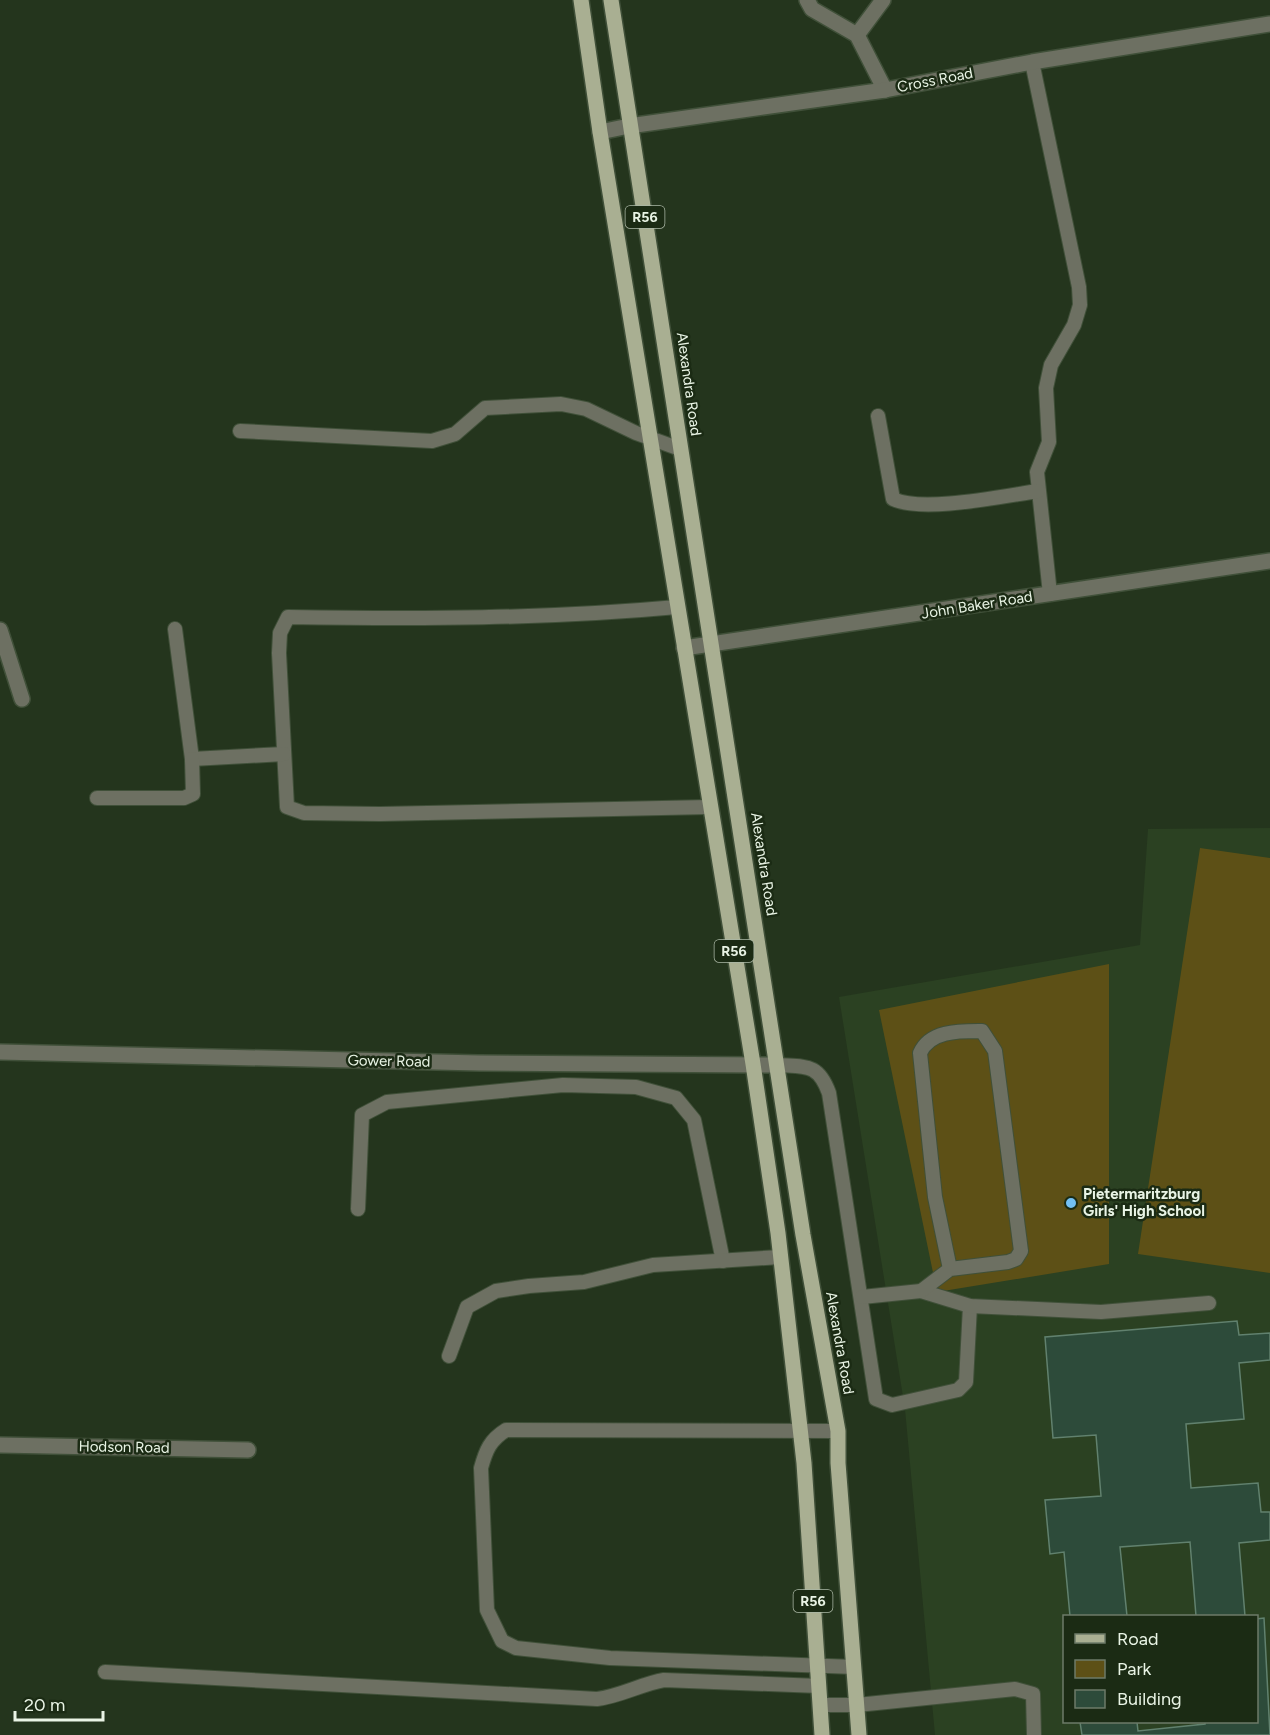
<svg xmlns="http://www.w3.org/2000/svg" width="1270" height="1735" viewBox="0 0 1270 1735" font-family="Figtree,sans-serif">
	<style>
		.built { fill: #2b4122; fill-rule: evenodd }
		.green { fill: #5d5016 }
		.building { fill: #2d4b3a; stroke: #61816e; stroke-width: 1.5 }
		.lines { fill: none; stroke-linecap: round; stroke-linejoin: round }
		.service-casing { stroke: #405039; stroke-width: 16 }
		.minor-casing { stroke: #405039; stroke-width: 18 }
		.primary-casing { stroke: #405039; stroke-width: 18 }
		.service { stroke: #6d7062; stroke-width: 14 }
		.minor { stroke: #6d7062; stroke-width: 15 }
		.primary { stroke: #a9af92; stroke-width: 15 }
		.poi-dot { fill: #73c1f5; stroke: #1b2b14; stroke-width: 2 }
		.labels { text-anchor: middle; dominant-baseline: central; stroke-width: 5; stroke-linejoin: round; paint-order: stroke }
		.shield { fill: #1b2b14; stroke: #abb8a6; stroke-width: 1.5 }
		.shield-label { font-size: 14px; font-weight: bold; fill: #e9f4e5 }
		.street-label { font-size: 15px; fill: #e9f4e5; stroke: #1b2b14 }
		.poi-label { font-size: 15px; font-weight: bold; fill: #e9f4e5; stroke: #1b2b14; text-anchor: start }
	</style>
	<rect width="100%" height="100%" fill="#24351d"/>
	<path class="built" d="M 1270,828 L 1270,1735 L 935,1735 L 905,1409 L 839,997 L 1140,945 L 1148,829 ZM 1064,1616 L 1256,1616 L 1256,1722 L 1064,1722 Z"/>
	<g class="green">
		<path d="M 1200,848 L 1270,858 L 1270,1273 L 1138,1254 Z"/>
		<path d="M 1109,964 L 1109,1264 L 937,1292 L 879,1010 Z"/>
	</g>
	<g class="building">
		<path d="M 1237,1321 L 1239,1335 L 1270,1333 L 1270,1360 L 1239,1363 L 1244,1419 L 1186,1424 L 1191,1488 L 1258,1483 L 1261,1512 L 1270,1512 L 1270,1540 L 1239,1543 L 1245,1616 L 1196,1616 L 1190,1542 L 1120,1547 L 1127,1616 L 1070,1616 L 1064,1552 L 1050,1554 L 1045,1500 L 1101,1496 L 1096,1435 L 1053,1438 L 1045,1337 Z"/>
		<path d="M 1264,1618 L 1270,1735 L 1082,1735 L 1080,1722 L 1137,1722 L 1138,1731 L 1205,1724 L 1205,1722 L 1256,1722 L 1256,1619 Z"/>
	</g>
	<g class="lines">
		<g class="service-casing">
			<g id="service">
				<path d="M 1032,62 L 1079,287 L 1080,305 L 1074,325 L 1051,365 L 1046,388 L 1049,442 L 1037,472 L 1050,594"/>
				<path d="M 878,416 L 893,499 C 923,513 1003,496 1038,491"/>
				<path d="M 240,431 L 432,441 L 455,434 L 485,408 L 561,404 L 586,409 L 636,433 L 680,449"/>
				<path d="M 677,607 C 547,619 418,619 288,617 L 280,633 L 279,653 L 287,807 L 304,813 L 380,814 L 709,807"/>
				<path d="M 175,629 L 192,759 L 284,754"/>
				<path d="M 97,798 L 184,798 L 193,794 L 192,759"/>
				<path d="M 777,1065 C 806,1067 818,1063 829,1093 L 876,1399 L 892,1405 L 958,1390 L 966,1382 L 970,1306"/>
				<path d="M 358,1209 L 362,1115 L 387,1102 L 563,1085 L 636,1087 L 676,1098 L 694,1120 L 723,1261"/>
				<path d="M 921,1291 L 970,1306 L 1101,1312 L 1209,1303"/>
				<path d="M 862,1297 L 921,1291 L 950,1269 L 1008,1262 L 1016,1259 L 1021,1251 L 995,1051 L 982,1031 C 960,1031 930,1030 920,1053 L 935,1197 L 950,1269"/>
				<path d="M 449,1356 L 467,1307 L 496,1291 L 529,1286 L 584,1282 L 653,1265 L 780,1257"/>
				<path d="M 838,1431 L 506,1430 C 490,1440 486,1450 481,1468 L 487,1610 L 502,1641 L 516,1648 L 610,1658 L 854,1667"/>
				<path d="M 105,1672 L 597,1699 C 621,1696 641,1684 664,1680 L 819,1686"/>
				<path d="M 820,1705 L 857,1705 L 1015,1689 L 1033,1694 L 1034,1735"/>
			</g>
		</g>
		<g class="minor-casing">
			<g id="minor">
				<path d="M 807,0 L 812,9 L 857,35 L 885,90"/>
				<path d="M 857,35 L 883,0"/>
				<path d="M 600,132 L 629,126 L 885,90 L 1032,62 L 1270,24"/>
				<path d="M 0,630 L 22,699"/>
				<path d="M 684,648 L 1270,561"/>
				<path d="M 0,1052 L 479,1063 L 777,1065"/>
				<path d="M 0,1445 L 248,1450"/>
			</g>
		</g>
		<g class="primary-casing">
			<g id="primary">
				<path d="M 581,0 L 600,132 L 753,1064 L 778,1233 L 804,1463 L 822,1735"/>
				<path d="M 611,0 L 803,1235 L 838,1431 L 838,1463 L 859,1735"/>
			</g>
		</g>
		<use href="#service" class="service"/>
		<use href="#minor" class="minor"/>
		<use href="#primary" class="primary"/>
	</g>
	<circle class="poi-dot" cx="1071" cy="1203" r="6"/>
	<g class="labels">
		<g class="shield">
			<rect x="625.5" y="206" width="39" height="22" rx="4.5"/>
			<rect x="714.5" y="940" width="39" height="22" rx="4.5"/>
			<rect x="793.5" y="1590" width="39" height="22" rx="4.5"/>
		</g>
		<g class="shield-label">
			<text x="645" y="217">R56</text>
			<text x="734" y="951">R56</text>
			<text x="813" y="1601">R56</text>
		</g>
		<g class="street-label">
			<text transform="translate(935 80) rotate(-11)">Cross Road</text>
			<text transform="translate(689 384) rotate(82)">Alexandra Road</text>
			<text transform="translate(977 605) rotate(-9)">John Baker Road</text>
			<text transform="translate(764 864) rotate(81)">Alexandra Road</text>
			<text transform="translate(389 1061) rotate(1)">Gower Road</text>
			<text transform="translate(840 1343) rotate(80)">Alexandra Road</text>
			<text transform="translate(124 1447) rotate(1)">Hodson Road</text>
		</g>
		<g class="poi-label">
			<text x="1083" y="1194">Pietermaritzburg<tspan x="1083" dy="17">Girls' High School</tspan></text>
		</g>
	</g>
	<rect x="1063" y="1615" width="195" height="108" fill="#1b2b14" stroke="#6d7b68" stroke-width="1.5"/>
	<rect x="1075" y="1634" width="30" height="9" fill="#a9af92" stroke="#6d7b68" stroke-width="1.5"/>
	<text x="1117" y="1645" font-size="18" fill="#e9f4e5">Road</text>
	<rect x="1075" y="1660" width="30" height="18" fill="#5d5016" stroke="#6d7b68" stroke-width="1.5"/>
	<text x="1117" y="1675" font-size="18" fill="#e9f4e5">Park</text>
	<rect x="1075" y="1690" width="30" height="18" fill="#2d4b3a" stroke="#6d7b68" stroke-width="1.5"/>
	<text x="1117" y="1705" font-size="18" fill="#e9f4e5">Building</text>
	<path d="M15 1711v9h88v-9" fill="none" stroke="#e9f4e5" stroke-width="3"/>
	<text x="24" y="1711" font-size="18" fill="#e9f4e5" stroke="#1b2b14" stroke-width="4.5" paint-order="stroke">20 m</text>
</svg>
